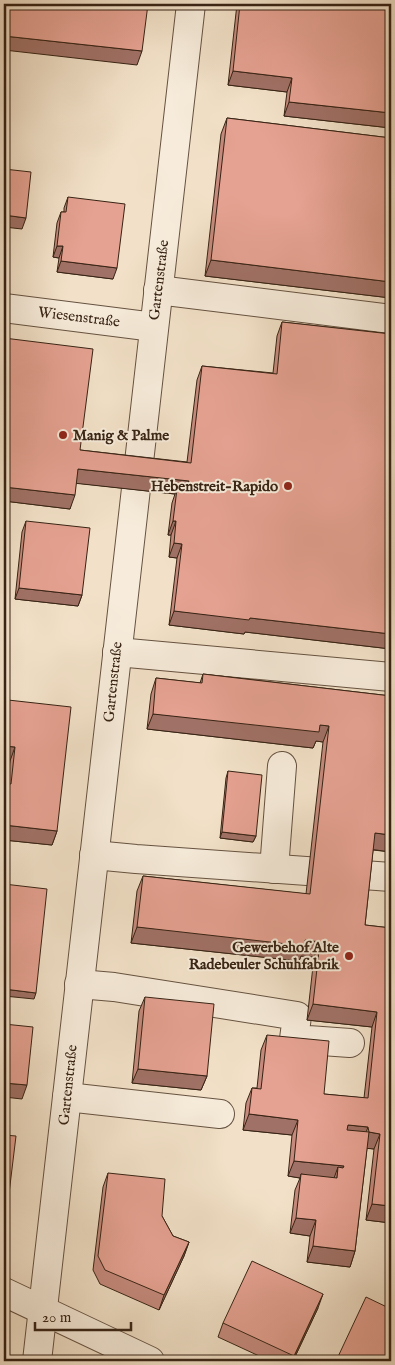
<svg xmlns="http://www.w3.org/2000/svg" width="395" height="1365" viewBox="0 0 395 1365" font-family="'IM FELL English',serif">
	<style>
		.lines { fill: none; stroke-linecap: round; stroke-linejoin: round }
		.minor-casing { stroke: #665241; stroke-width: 30 }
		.minor { stroke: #f7ecdb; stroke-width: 28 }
		.wall { fill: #c58a7d; stroke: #372314 }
		.shaded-wall { fill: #a07166; stroke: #372314 }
		.building { fill: #e5a191; stroke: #372314; fill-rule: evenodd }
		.poi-dot { fill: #8f2418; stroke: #f7ecdb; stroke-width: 2 }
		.labels { text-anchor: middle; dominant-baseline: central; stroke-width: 4; stroke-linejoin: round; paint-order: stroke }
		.street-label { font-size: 15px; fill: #372314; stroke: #f7ecdb }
		.poi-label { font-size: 15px; font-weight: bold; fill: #372314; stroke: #f7ecdb; text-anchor: end }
	</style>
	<rect width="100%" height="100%" fill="#f2e1c8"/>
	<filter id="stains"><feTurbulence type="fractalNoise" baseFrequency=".004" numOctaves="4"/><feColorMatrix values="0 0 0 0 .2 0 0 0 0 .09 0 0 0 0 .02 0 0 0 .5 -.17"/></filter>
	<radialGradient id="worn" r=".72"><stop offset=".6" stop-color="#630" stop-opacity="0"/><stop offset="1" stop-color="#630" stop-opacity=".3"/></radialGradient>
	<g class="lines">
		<g class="minor-casing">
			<g id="minor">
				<path d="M 158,290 L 391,319"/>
				<path d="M 4,308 L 154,327"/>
				<path d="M 117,652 L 391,677"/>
				<path d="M 94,855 L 136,859 L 391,877"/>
				<path d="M 274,869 L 282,766"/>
				<path d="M 79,984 L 114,987 L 297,1016 L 294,1039 L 350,1043"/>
				<path d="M 67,1097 L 220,1114"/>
				<path d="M 4,1292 L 150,1361"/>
				<path d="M 37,1361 L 191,4"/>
			</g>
		</g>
		<use href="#minor" class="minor"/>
	</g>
	<g class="wall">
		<path d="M 237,4 L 391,4 L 391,128 L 284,116 L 287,92 L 228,85 Z"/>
		<path d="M 227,118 L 391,138 L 391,298 L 205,276 L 221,134 Z"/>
		<path d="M 68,197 L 113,279 L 57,272 L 59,258 L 53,257 L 57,223 L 61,212 L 64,212 L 64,208 Z"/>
		<path d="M 282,322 L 391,334 L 391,649 L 245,632 L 244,634 L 169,625 L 177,558 L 169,557 L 171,535 L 168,535 L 172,503 L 175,494 L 76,483 L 70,509 L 4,501 L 4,338 L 80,450 L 187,462 L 197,380 L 202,366 L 273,373 L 277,336 Z"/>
		<path d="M 26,521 L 82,595 L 78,606 L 15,599 L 22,532 Z"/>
		<path d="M 203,674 L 391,696 L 391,852 L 373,850 L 365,925 L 391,928 L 391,1223 L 366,1220 L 374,1149 L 367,1148 L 355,1251 L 350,1267 L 307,1262 L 310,1236 L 290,1233 L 295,1190 L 300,1178 L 288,1176 L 292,1135 L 243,1130 L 246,1103 L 252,1088 L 257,1088 L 261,1050 L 267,1035 L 324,1094 L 364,1098 L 372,1027 L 307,1020 L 314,957 L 301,956 L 299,961 L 131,943 L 137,891 L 143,876 L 306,894 L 323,742 L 316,741 L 313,748 L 147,729 L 151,694 L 156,678 L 200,683 Z"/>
		<path d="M 8,700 L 57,831 L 52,845 L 4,840 L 4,783 L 7,784 L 10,761 L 4,761 L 4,712 Z"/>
		<path d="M 228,771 L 256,836 L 253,842 L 220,838 L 226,778 Z"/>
		<path d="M 145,997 L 207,1076 L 201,1090 L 132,1083 L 139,1011 Z"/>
		<path d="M 108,1173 L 162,1216 L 173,1236 L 189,1242 L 184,1256 L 159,1310 L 100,1284 L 93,1270 L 103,1187 Z"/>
		<path d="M 318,1308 L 293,1361 L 270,1361 L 218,1337 L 223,1323 Z"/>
	</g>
	<g class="shaded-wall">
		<path d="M 4,36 L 142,51 L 137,65 L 4,50 Z"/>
		<path d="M 233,71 L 292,78 L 287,92 L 228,85 Z"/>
		<path d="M 289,102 L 391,113 L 391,128 L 284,116 Z"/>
		<path d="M 4,215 L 26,218 L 22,229 L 4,227 Z"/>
		<path d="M 57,246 L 63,246 L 59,258 L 53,257 Z"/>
		<path d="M 211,260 L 391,282 L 391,298 L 205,276 Z"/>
		<path d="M 61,261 L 117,268 L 113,279 L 57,272 Z"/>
		<path d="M 78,469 L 189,481 L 184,495 L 177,489 L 175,494 L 73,483 Z"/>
		<path d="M 4,487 L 75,495 L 70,509 L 4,501 Z"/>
		<path d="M 173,521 L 176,521 L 171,535 L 168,535 Z"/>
		<path d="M 174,543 L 182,544 L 177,558 L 169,557 Z"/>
		<path d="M 19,588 L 82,595 L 78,606 L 15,599 Z"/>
		<path d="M 174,611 L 250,618 L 391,634 L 391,649 L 245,632 L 244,634 L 169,625 Z"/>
		<path d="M 153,714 L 320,725 L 329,726 L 323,742 L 316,741 L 313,748 L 147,729 Z"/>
		<path d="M 4,746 L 15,747 L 10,761 L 4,761 Z"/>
		<path d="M 4,825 L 57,831 L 52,845 L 4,840 Z"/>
		<path d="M 222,832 L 256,836 L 253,842 L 220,838 Z"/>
		<path d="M 375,833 L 391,835 L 391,852 L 369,849 Z"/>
		<path d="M 137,927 L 305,940 L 320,942 L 314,957 L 301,956 L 299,961 L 131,943 Z"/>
		<path d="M 4,989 L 36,993 L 34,999 L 4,996 Z"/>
		<path d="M 313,1004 L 377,1012 L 372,1027 L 307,1020 Z"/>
		<path d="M 138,1069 L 207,1076 L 201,1090 L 132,1083 Z"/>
		<path d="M 4,1083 L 27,1085 L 22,1099 L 4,1097 Z"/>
		<path d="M 249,1114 L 298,1120 L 292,1135 L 243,1130 Z"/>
		<path d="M 348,1125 L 368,1127 L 362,1143 L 342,1140 Z"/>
		<path d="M 369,1132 L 380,1134 L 374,1149 L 363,1148 Z"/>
		<path d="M 294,1161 L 344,1166 L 338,1182 L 337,1178 L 338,1167 L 333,1181 L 301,1174 L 300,1178 L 288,1176 Z"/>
		<path d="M 372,1204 L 391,1206 L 391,1223 L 366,1220 Z"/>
		<path d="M 7,1210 L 4,1219 L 4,1211 Z"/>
		<path d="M 296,1218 L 316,1220 L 310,1236 L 290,1233 Z"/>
		<path d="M 189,1242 L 184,1256 L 159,1310 L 164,1295 Z"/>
		<path d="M 313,1246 L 355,1251 L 350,1267 L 307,1262 Z"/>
		<path d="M 323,1294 L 318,1308 L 293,1361 L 292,1361 Z"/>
	</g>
	<g class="building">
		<path d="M 4,4 L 148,4 L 142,51 L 4,36 Z"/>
		<path d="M 240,4 L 391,4 L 391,113 L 289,102 L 292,78 L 233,71 Z"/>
		<path d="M 227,118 L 391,138 L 391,282 L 211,260 Z"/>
		<path d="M 4,169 L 31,172 L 26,218 L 4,215 Z"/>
		<path d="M 68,197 L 125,204 L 117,268 L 61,261 L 63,246 L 57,246 L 61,212 L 66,212 Z"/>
		<path d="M 282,322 L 391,334 L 391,634 L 250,618 L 249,620 L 174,611 L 182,544 L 174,543 L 176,521 L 173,521 L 177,489 L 188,491 L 189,481 L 78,469 L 75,495 L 4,487 L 4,338 L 93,349 L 80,450 L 191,463 L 202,366 L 277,374 Z"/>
		<path d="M 26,521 L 90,528 L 82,595 L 19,588 Z"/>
		<path d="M 203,674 L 391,696 L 391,835 L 375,833 L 365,925 L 391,928 L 391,1206 L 372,1204 L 380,1134 L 369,1132 L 355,1251 L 313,1246 L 316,1220 L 296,1218 L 301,1174 L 337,1178 L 338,1167 L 343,1168 L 344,1166 L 294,1161 L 298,1120 L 249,1114 L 252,1088 L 261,1089 L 267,1035 L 329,1041 L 324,1094 L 368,1098 L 377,1012 L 313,1004 L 320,942 L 305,940 L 305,946 L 137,927 L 143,876 L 310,894 L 329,726 L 320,725 L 319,732 L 153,714 L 156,678 L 202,683 ZM 348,1125 L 368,1127 L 369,1132 L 347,1130 Z"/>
		<path d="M 8,700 L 71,707 L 57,831 L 4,825 L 4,783 L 11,784 L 15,747 L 4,746 Z"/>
		<path d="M 228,771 L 262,775 L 256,836 L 222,832 Z"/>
		<path d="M 4,884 L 47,889 L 36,993 L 4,989 Z"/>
		<path d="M 145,997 L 214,1004 L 207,1076 L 138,1069 Z"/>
		<path d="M 4,1024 L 33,1027 L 27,1085 L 4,1083 Z"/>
		<path d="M 4,1135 L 16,1136 L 7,1210 L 4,1211 Z"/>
		<path d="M 108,1173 L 165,1179 L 162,1216 L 173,1236 L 189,1242 L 164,1295 L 105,1270 L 98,1256 Z"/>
		<path d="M 252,1261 L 323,1294 L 294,1356 L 223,1323 Z"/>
		<path d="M 366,1297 L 391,1309 L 391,1315 L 388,1321 L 391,1323 L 391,1361 L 336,1361 Z"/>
	</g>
	<g class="poi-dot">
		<circle cx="63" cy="435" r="5"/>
		<circle cx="288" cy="486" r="5"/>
		<circle cx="349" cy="956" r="5"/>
	</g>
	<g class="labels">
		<g class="street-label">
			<text transform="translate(159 280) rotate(-83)">Gartenstraße</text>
			<text transform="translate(79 317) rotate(7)">Wiesenstraße</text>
			<text transform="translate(113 682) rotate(-84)">Gartenstraße</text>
			<text transform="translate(68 1085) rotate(-84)">Gartenstraße</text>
		</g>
		<g class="poi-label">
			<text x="73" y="435" text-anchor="start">Manig &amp; Palme</text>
			<text x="278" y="486">Hebenstreit-Rapido</text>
			<text x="339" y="947">Gewerbehof Alte<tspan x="339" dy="17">Radebeuler Schuhfabrik</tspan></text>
		</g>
	</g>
	<rect width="395" height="1365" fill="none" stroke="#f2e1c8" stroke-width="20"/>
	<rect x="5" y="5" width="385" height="1355" fill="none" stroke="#372314" stroke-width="2.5"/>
	<rect x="10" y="10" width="375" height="1345" fill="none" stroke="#372314"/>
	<path d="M35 1322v8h96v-8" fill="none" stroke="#372314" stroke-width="2.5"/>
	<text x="42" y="1322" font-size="15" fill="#372314" stroke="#f7ecdb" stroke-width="4" paint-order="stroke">20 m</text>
	<rect width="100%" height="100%" filter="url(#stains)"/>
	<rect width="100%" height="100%" fill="url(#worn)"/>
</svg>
